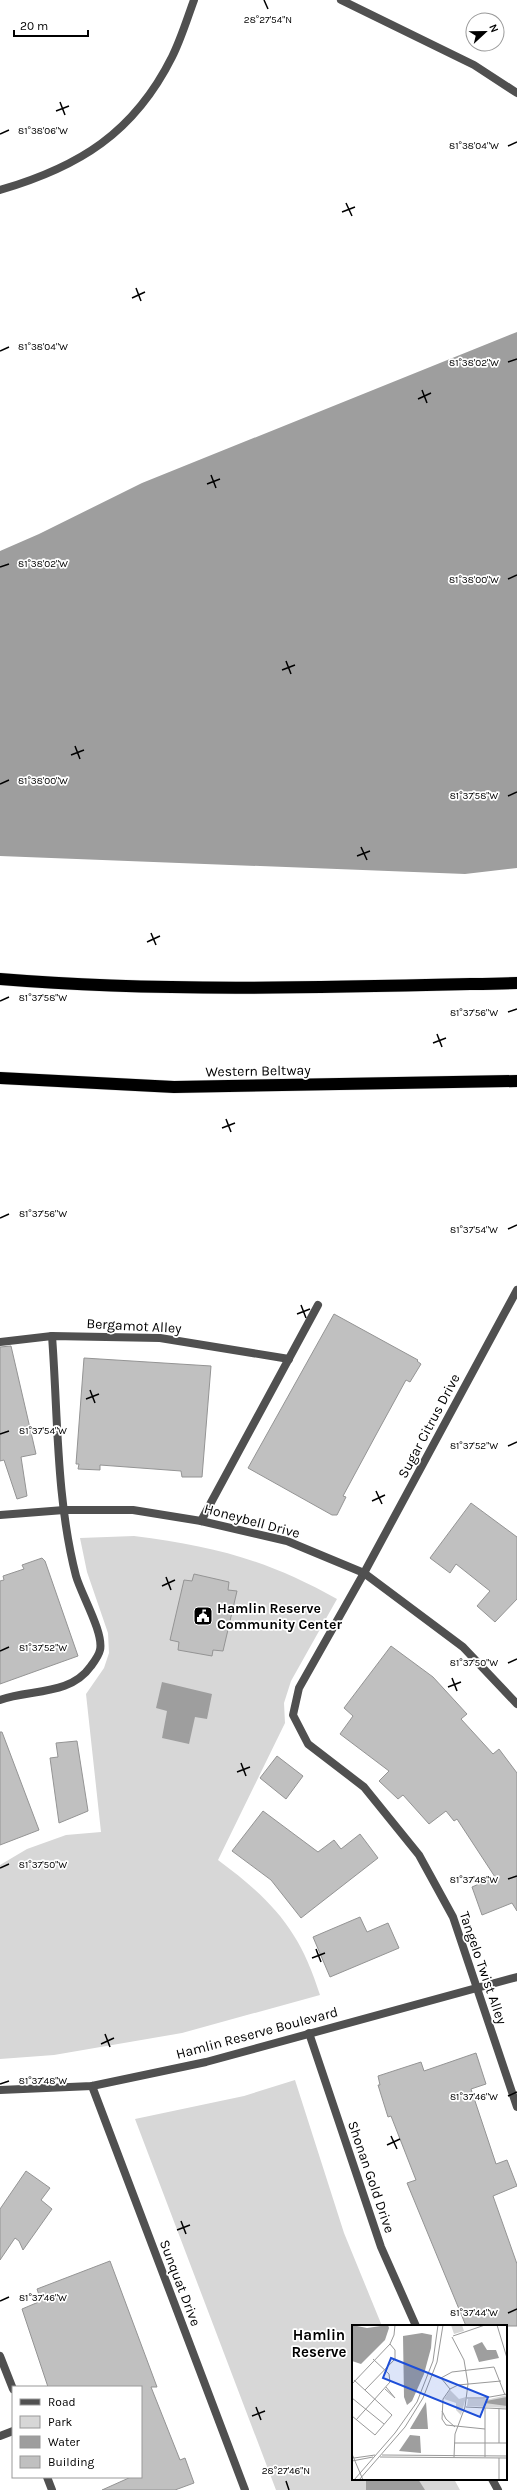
<svg xmlns="http://www.w3.org/2000/svg" width="517" height="2490" viewBox="0 0 517 2490" font-family="Karla,sans-serif">
	<style>
		.green { fill: #d7d7d7 }
		.water { fill: #9e9e9e }
		.building { fill: #c0c0c0; stroke: #949494 }
		.lines { fill: none; stroke-linecap: round; stroke-linejoin: round }
		.motorway-casing { stroke: #dbdbdb; stroke-width: 13 }
		.service { stroke: #505050; stroke-width: 8 }
		.minor { stroke: #505050; stroke-width: 8 }
		.motorway { stroke: #000; stroke-width: 12 }
		.ticks { fill: none; stroke: #000; stroke-width: 1.5 }
		.labels { text-anchor: middle; dominant-baseline: central; stroke-width: 3.5; stroke-linejoin: round; paint-order: stroke }
		.street-label { font-size: 14px; fill: #000; stroke: #fff }
		.poi-label { font-size: 14px; font-weight: bold; fill: #000; stroke: #fff; text-anchor: start }
		.neighbourhood-label { font-size: 15px; font-weight: bold; fill: #000; stroke: #fff }
		.inset-road { fill: none; stroke: #999; stroke-width: 1 }
		.view { fill: #1d4ed8; fill-opacity: 0.15; stroke: #1d4ed8; stroke-width: 2 }
		.inset-edge { fill: none; stroke: #000; stroke-width: 2 }
		.ticks-label { font-size: 10px; text-anchor: middle; fill: #000; stroke: #fff; stroke-width: 3.5; stroke-linejoin: round; paint-order: stroke }
	</style>
	<rect width="100%" height="100%" fill="#fff"/>
	<g class="green">
		<path d="M 134,1536 C 214,1546 267,1560 337,1599 L 291,1681 L 284,1703 L 285,1723 L 218,1860 C 272,1900 300,1930 320,1995 L 182,2033 L 54,2055 L 0,2059 L 0,1865 L 27,1849 L 66,1835 L 101,1832 L 86,1694 L 104,1668 L 109,1653 L 108,1633 L 87,1572 L 80,1538 Z"/>
		<path d="M 295,2080 L 344,2233 L 382,2326 L 353,2326 L 353,2479 L 454,2479 L 460,2490 L 276,2490 L 135,2119 L 244,2096 Z"/>
	</g>
	<g class="water">
		<path d="M 517,332 L 517,868 L 465,874 L 0,856 L 0,551 L 39,534 L 142,483 Z"/>
		<path d="M 162,1682 L 212,1694 L 207,1719 L 195,1717 L 189,1744 L 162,1738 L 167,1711 L 156,1708 Z"/>
		<path d="M 366,2479 L 418,2479 L 425,2490 L 366,2490 Z"/>
	</g>
	<g class="building">
		<path d="M 334,1314 L 418,1360 L 417,1361 L 421,1364 L 410,1382 L 406,1380 L 377,1433 L 343,1496 L 346,1497 L 337,1515 L 332,1515 L 248,1468 Z"/>
		<path d="M 11,1346 L 36,1454 L 21,1457 L 27,1496 L 17,1499 L 4,1460 L 0,1461 L 0,1347 Z"/>
		<path d="M 84,1358 L 211,1366 L 202,1477 L 182,1477 L 181,1471 L 100,1465 L 100,1470 L 78,1469 L 79,1464 L 76,1464 Z"/>
		<path d="M 471,1503 L 517,1537 L 517,1599 L 495,1622 L 477,1606 L 490,1591 L 456,1564 L 450,1573 L 430,1558 Z"/>
		<path d="M 42,1558 L 45,1561 L 78,1656 L 0,1684 L 0,1581 L 4,1580 L 3,1576 L 24,1569 L 22,1565 Z"/>
		<path d="M 194,1574 L 229,1582 L 228,1590 L 237,1591 L 223,1651 L 213,1650 L 212,1656 L 178,1650 L 179,1642 L 170,1640 L 184,1580 L 192,1581 Z"/>
		<path d="M 391,1646 L 433,1677 L 467,1714 L 461,1719 L 493,1754 L 499,1749 L 517,1773 L 517,1911 L 512,1903 L 482,1915 L 472,1887 L 495,1877 L 457,1819 L 454,1821 L 446,1811 L 429,1824 L 403,1795 L 398,1799 L 379,1781 L 389,1771 L 340,1734 L 353,1716 L 344,1708 Z"/>
		<path d="M 0,1732 L 2,1732 L 39,1830 L 0,1845 Z"/>
		<path d="M 77,1741 L 88,1811 L 59,1823 L 50,1758 L 58,1757 L 56,1743 Z"/>
		<path d="M 277,1756 L 303,1776 L 286,1799 L 260,1778 Z"/>
		<path d="M 263,1811 L 318,1852 L 334,1840 L 341,1849 L 360,1834 L 378,1858 L 301,1918 L 271,1880 L 232,1851 Z"/>
		<path d="M 360,1917 L 367,1932 L 388,1923 L 399,1948 L 330,1977 L 313,1937 Z"/>
		<path d="M 476,2053 L 486,2084 L 471,2089 L 496,2164 L 507,2160 L 517,2186 L 493,2196 L 517,2264 L 517,2326 L 466,2326 L 407,2183 L 416,2180 L 391,2116 L 388,2117 L 378,2085 L 380,2085 L 378,2076 L 421,2062 L 424,2071 Z"/>
		<path d="M 26,2171 L 50,2188 L 41,2200 L 52,2209 L 23,2250 L 19,2241 L 15,2238 L 0,2260 L 0,2209 Z"/>
		<path d="M 110,2261 L 157,2387 L 151,2387 L 180,2460 L 185,2458 L 194,2483 L 175,2490 L 102,2490 L 131,2477 L 141,2477 L 141,2387 L 48,2387 L 22,2309 L 41,2301 L 37,2289 Z"/>
	</g>
	<g class="lines">
		<g class="motorway-casing">
			<g id="motorway">
				<path d="M 0,979 C 172,993 345,987 517,983"/>
				<path d="M 0,1078 L 174,1087 L 517,1081"/>
			</g>
		</g>
		<g class="service">
			<path d="M 0,1342 L 52,1336 L 160,1338 L 289,1359"/>
			<path d="M 201,1521 L 318,1305"/>
			<path d="M 364,1573 L 299,1688 L 293,1715 L 308,1744 L 364,1787 L 419,1855 L 453,1917 L 517,2107"/>
			<path d="M 0,1700 C 30,1689 70,1696 91,1666 C 94,1662 99,1655 100,1650 C 104,1633 81,1594 76,1576 C 56,1499 58,1415 52,1336"/>
			<path d="M 0,2356 L 13,2389"/>
			<path d="M 0,2436 L 13,2431"/>
			<path d="M 47,2477 L 52,2490"/>
		</g>
		<g class="minor">
			<path d="M 341,0 L 474,65 L 517,93"/>
			<path d="M 0,190 C 79,167 134,133 172,57 C 181,39 187,19 194,0"/>
			<path d="M 0,1515 L 64,1510 L 133,1510 L 201,1521 L 287,1541 L 364,1573 L 463,1647 L 517,1704"/>
			<path d="M 364,1573 L 517,1290"/>
			<path d="M 309,2033 L 381,2247 L 416,2326"/>
			<path d="M 92,2086 L 245,2490"/>
			<path d="M 0,2090 L 92,2086 L 206,2062 L 517,1977"/>
			<path d="M 492,2479 L 498,2490"/>
		</g>
		<use href="#motorway" class="motorway"/>
	</g>
	<path class="ticks" d="M 264,0 L 268,9M 60,102 L 65,115M 56,111 L 69,106M 0,134 L 9,130M 508,146 L 517,142M 346,203 L 352,216M 342,212 L 355,207M 136,288 L 141,301M 132,298 L 145,292M 0,351 L 9,347M 508,362 L 517,359M 422,390 L 427,403M 418,399 L 431,393M 211,475 L 216,488M 207,484 L 220,479M 0,567 L 9,564M 508,579 L 517,575M 286,661 L 291,674M 282,670 L 295,665M 75,746 L 80,759M 71,755 L 84,750M 0,784 L 9,780M 508,796 L 517,792M 361,847 L 367,860M 357,856 L 370,851M 151,933 L 156,945M 147,942 L 160,936M 0,1001 L 9,997M 508,1012 L 517,1009M 437,1034 L 442,1047M 433,1043 L 446,1038M 226,1119 L 231,1132M 222,1128 L 235,1123M 0,1218 L 9,1214M 508,1229 L 517,1225M 301,1305 L 306,1318M 297,1314 L 310,1309M 90,1390 L 95,1403M 86,1399 L 99,1394M 0,1434 L 9,1431M 508,1446 L 517,1442M 376,1491 L 382,1504M 372,1501 L 385,1495M 166,1577 L 171,1590M 162,1586 L 175,1580M 0,1651 L 9,1647M 508,1663 L 517,1659M 452,1678 L 457,1691M 448,1687 L 461,1682M 241,1763 L 246,1776M 237,1772 L 250,1767M 0,1868 L 9,1864M 508,1879 L 517,1876M 316,1949 L 321,1962M 312,1958 L 325,1953M 105,2034 L 110,2047M 101,2044 L 114,2038M 0,2084 L 9,2081M 508,2096 L 517,2092M 391,2136 L 397,2149M 387,2145 L 400,2139M 181,2221 L 186,2234M 177,2230 L 190,2225M 0,2301 L 9,2297M 508,2313 L 517,2309M 256,2407 L 261,2420M 252,2416 L 265,2411M 286,2481 L 289,2490"/>
	<defs>
		<g id="civic-square" transform="scale(1)"><rect x="-9" y="-9" width="18" height="18" rx="4" fill="#000" stroke="#fff"/><path d="M-.6-6.5H3V-4.5H.6V-3L4-1V1h2V6H-6V1h2V-1L-.6-3ZM-1.2 2.5V6h2.4V2.5Z" fill="#fff"/></g>
	</defs>
	<g fill-rule="evenodd">
		<use href="#civic-square" x="203" y="1616"/>
	</g>
	<g class="labels">
		<g class="street-label">
			<text transform="translate(258 1071) rotate(-1)">Western Beltway</text>
			<text transform="translate(134 1326) rotate(3)">Bergamot Alley</text>
			<text transform="translate(429 1426) rotate(-62)">Sugar Citrus Drive</text>
			<text transform="translate(252 1521) rotate(15)">Honeybell Drive</text>
			<text transform="translate(483 1968) rotate(71)">Tangelo Twist Alley</text>
			<text transform="translate(257 2033) rotate(-15)">Hamlin Reserve Boulevard</text>
			<text transform="translate(371 2177) rotate(71)">Shonan Gold Drive</text>
			<text transform="translate(180 2283) rotate(69)">Sunquat Drive</text>
		</g>
		<g class="poi-label">
			<text x="217" y="1608">Hamlin Reserve<tspan x="217" dy="16">Community Center</tspan></text>
		</g>
		<g class="neighbourhood-label">
			<text x="319" y="2335">Hamlin<tspan x="319" dy="17">Reserve</tspan></text>
		</g>
	</g>
	<g transform="translate(352 2325)">
		<rect width="155" height="155" fill="#fff"/>
		<path d="M 99,0 L 110,0 L 112,6 L 102,9 ZM 98,65 L 107,74 L 114,72 L 109,90 L 104,85 L 104,78 L 92,74 ZM 155,70 L 155,83 L 115,81 L 116,74 L 138,74 Z" fill="#d7d7d7"/>
		<path d="M 0,0 L 15,3 L 36,0 L 37,3 L 33,15 L 9,39 L 0,36 ZM 70,8 L 80,10 L 79,23 L 72,49 L 60,76 L 55,80 L 52,72 L 51,11 ZM 130,17 L 135,25 L 144,25 L 147,33 L 127,37 L 121,21 ZM 155,72 L 155,81 L 133,78 L 134,76 ZM 74,77 L 76,104 L 58,104 L 59,102 ZM 58,110 L 68,111 L 69,128 L 47,126 Z" fill="#9e9e9e"/>
		<path class="inset-road" d="M 145,0 L 155,33M 101,11 L 133,0M 100,12 L 112,35 L 116,59 L 113,82 L 103,109 L 102,132M 0,59 L 38,19 L 42,10 L 43,0M 33,64 L 43,73 L 34,62M 98,64 L 89,53 L 100,47 L 142,42 L 153,70M 13,65 L 43,34 L 43,25 L 38,19M 0,73 L 32,99M 115,73 L 132,73 L 155,69M 114,82 L 155,84M 133,83 L 133,132M 147,83 L 147,118M 90,86 L 94,94 L 103,102M 0,91 L 23,110 L 40,90 L 2,55M 4,95 L 38,57 L 37,49 L 21,34M 133,104 L 94,100 L 90,94 L 91,74 L 98,64 L 106,60 L 149,56M 102,118 L 155,118M 0,129 L 11,155M 30,130 L 155,131M 28,132 L 155,133M 2,133 L 23,130M 147,133 L 147,155M 0,136 L 21,132M 2,155 L 43,108 L 65,77 L 81,36 L 86,0M 7,155 L 53,102 L 71,73 L 85,37 L 91,0"/>
		<path class="view" d="M 39,33 L 136,72 L 128,92 L 31,53 Z"/>
		<rect width="155" height="155" class="inset-edge"/>
	</g>
	<g class="ticks-label">
		<text x="268" y="23">28°27'54"N</text>
		<text x="43" y="134">81°38'06"W</text>
		<text x="474" y="149">81°38'04"W</text>
		<text x="43" y="350">81°38'04"W</text>
		<text x="474" y="366">81°38'02"W</text>
		<text x="43" y="567">81°38'02"W</text>
		<text x="474" y="583">81°38'00"W</text>
		<text x="43" y="784">81°38'00"W</text>
		<text x="474" y="799">81°37'58"W</text>
		<text x="43" y="1001">81°37'58"W</text>
		<text x="474" y="1016">81°37'56"W</text>
		<text x="43" y="1217">81°37'56"W</text>
		<text x="474" y="1233">81°37'54"W</text>
		<text x="43" y="1434">81°37'54"W</text>
		<text x="474" y="1449">81°37'52"W</text>
		<text x="43" y="1651">81°37'52"W</text>
		<text x="474" y="1666">81°37'50"W</text>
		<text x="43" y="1868">81°37'50"W</text>
		<text x="474" y="1883">81°37'48"W</text>
		<text x="43" y="2084">81°37'48"W</text>
		<text x="474" y="2100">81°37'46"W</text>
		<text x="43" y="2301">81°37'46"W</text>
		<text x="474" y="2316">81°37'44"W</text>
		<text x="286" y="2474">28°27'46"N</text>
	</g>
	<rect x="12" y="2386" width="130" height="92" fill="#ffffff" stroke="#999999"/>
	<rect x="20" y="2399" width="20" height="6" fill="#505050" stroke="#999999"/>
	<text x="48" y="2406" font-size="12" fill="#000000">Road</text>
	<rect x="20" y="2416" width="20" height="12" fill="#d7d7d7" stroke="#999999"/>
	<text x="48" y="2426" font-size="12" fill="#000000">Park</text>
	<rect x="20" y="2436" width="20" height="12" fill="#9e9e9e" stroke="#999999"/>
	<text x="48" y="2446" font-size="12" fill="#000000">Water</text>
	<rect x="20" y="2456" width="20" height="12" fill="#c0c0c0" stroke="#999999"/>
	<text x="48" y="2466" font-size="12" fill="#000000">Building</text>
	<g transform="translate(485 32) rotate(68)"><circle r="19" fill="#ffffff" stroke="#999999"/>
	<path d="M0-3L7 15L0 10L-7 15Z" fill="#000000"/>
	<text y="-6" font-size="11" font-weight="bold" text-anchor="middle" fill="#000000">N</text>
	</g>
	<path d="M14 30v6h74v-6" fill="none" stroke="#000000" stroke-width="2"/>
	<text x="20" y="30" font-size="12" fill="#000000" stroke="#ffffff" stroke-width="3" paint-order="stroke">20 m</text>
</svg>
